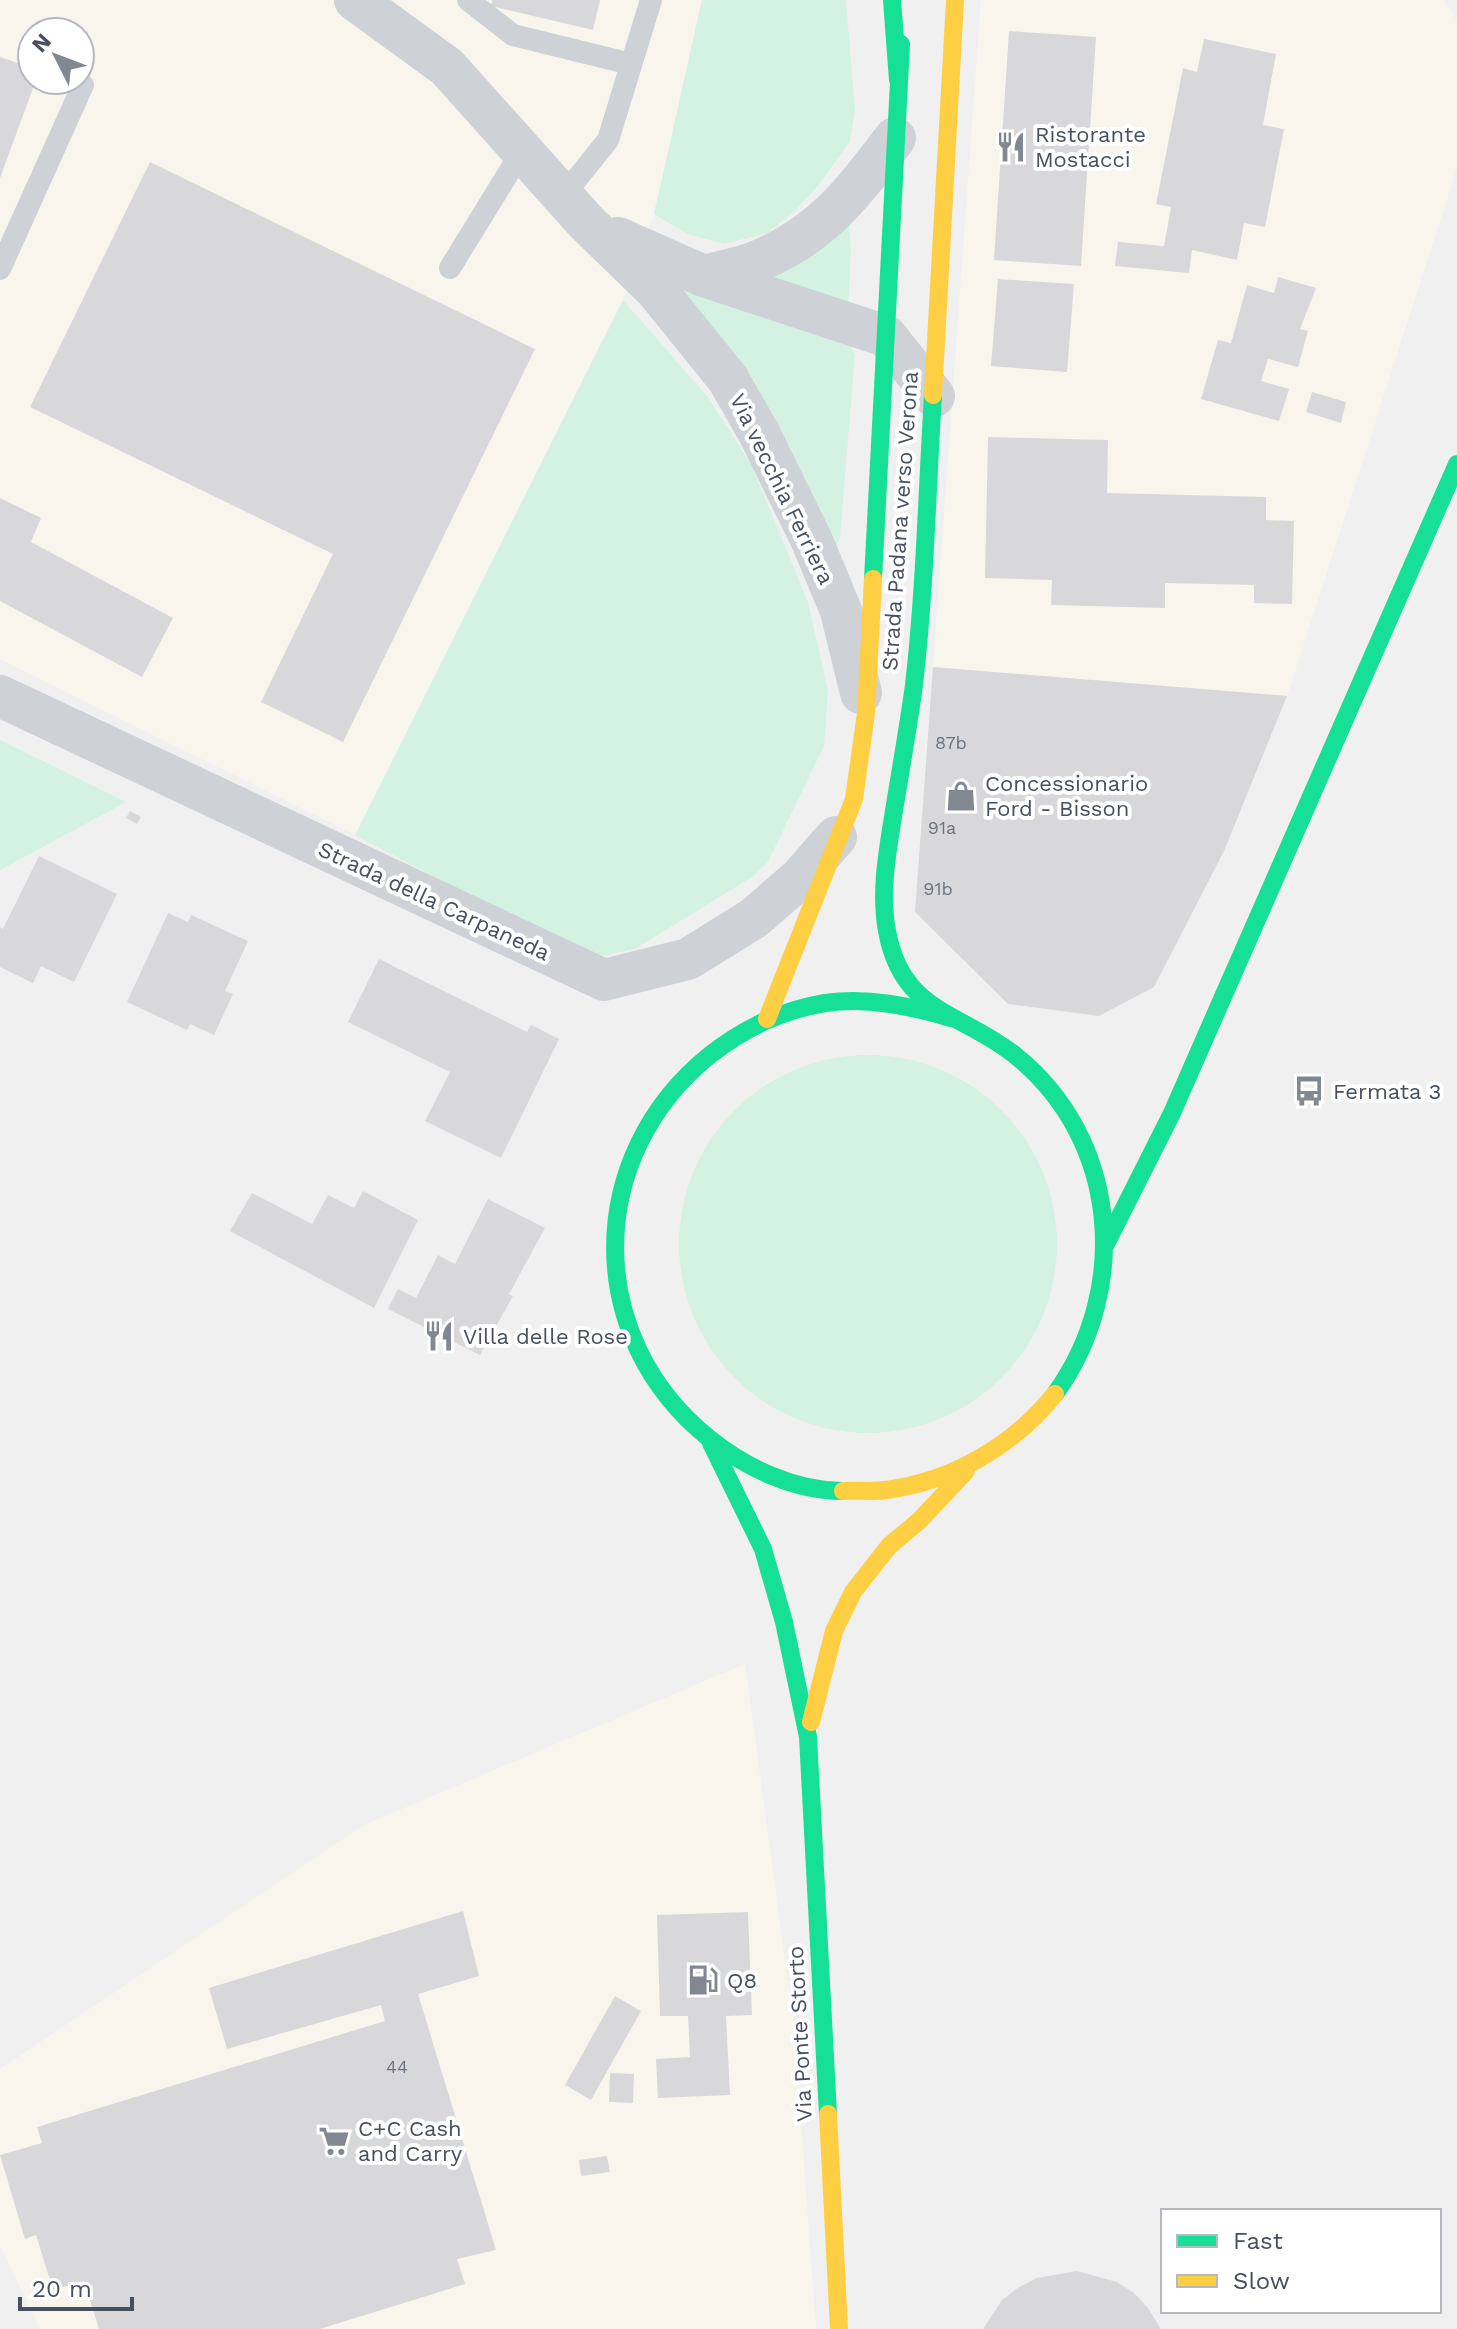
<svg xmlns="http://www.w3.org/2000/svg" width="1457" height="2329" viewBox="0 0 1457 2329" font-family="'Work Sans',sans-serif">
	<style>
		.commercial { fill: #f8f6ec; fill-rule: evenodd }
		.green { fill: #d3f2e2 }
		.building { fill: #d8d8db }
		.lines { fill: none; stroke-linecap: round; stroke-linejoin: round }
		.lane { stroke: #ced1d5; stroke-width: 22 }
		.street { stroke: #ced1d5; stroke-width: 42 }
		.fast { stroke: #16e098; stroke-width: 18 }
		.slow { stroke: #ffcf43; stroke-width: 18 }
		.labels { text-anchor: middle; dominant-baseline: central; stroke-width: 8; stroke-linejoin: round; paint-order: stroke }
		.number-label { font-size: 18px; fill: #6c747f }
		.poi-label { font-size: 22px; fill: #46505f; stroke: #fff; text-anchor: start }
		.street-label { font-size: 22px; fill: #46505f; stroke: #fff }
	</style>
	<rect width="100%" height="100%" fill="#f1f0f0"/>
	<g class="commercial">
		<path d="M 0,0 L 702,0 L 654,214 L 623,300 L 355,835 L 0,659 ZM 32,32 L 80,32 L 80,80 L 32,80 Z"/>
		<path d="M 981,0 L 1444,0 L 1457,21 L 1457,168 L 1287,696 L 933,667 Z"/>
		<path d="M 745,1664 L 794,2028 L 816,2329 L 40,2329 L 0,2245 L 0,2069 L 364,1825 Z"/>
	</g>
	<g class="green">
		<path d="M 702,0 L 846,0 L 855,111 L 850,141 L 820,183 L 796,210 L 767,233 L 725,244 L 687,234 L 654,214 Z"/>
		<path d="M 848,218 L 851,248 L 848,309 L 768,276 Z"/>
		<path d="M 676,283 L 849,344 L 855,355 L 840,538 L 834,549 Z"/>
		<path d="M 623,300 L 707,396 L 751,464 L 808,602 L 828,691 L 824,746 L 768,862 L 752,877 L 635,949 L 595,957 L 566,946 L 355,835 Z"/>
		<path d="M 0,740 L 126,802 L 0,870 Z"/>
		<circle cx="868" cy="1244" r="189"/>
	</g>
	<g class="building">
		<path d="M 492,0 L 600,0 L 593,30 L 491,6 Z"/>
		<path d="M 1009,31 L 1096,37 L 1081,266 L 994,260 Z"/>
		<path d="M 1204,39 L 1276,54 L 1263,125 L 1284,129 L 1265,227 L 1244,223 L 1237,260 L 1192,250 L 1189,273 L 1115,266 L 1118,242 L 1164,246 L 1171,207 L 1156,204 L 1183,68 L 1197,72 Z"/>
		<path d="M 0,57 L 32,68 L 32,80 L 36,80 L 0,178 Z"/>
		<path d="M 150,162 L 535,349 L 343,742 L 261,702 L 333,554 L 30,407 Z"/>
		<path d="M 1278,277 L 1316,288 L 1300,329 L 1308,331 L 1298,367 L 1268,359 L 1261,381 L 1289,389 L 1279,421 L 1201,399 L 1218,340 L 1231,343 L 1247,285 L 1274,293 Z"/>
		<path d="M 998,279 L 1074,284 L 1067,372 L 991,366 Z"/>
		<path d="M 1312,392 L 1346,402 L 1341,423 L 1306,412 Z"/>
		<path d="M 988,437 L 1108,440 L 1107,493 L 1266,497 L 1266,520 L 1294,521 L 1292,604 L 1254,603 L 1254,585 L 1165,583 L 1165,608 L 1051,605 L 1052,580 L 985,578 Z"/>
		<path d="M 0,498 L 41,518 L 31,542 L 173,618 L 142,677 L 0,601 Z"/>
		<path d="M 933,667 L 1287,696 L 1224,851 L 1154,987 L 1099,1016 L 1008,1004 L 915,912 Z"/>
		<path d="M 130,811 L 141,817 L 137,824 L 126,818 Z"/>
		<path d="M 39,856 L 117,894 L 74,982 L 41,966 L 33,983 L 0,967 L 0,927 L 3,929 Z"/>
		<path d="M 168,913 L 188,922 L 191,915 L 248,941 L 225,991 L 233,994 L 214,1035 L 190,1024 L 187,1030 L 127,1002 Z"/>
		<path d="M 379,959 L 527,1032 L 531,1025 L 559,1039 L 501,1158 L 425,1121 L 450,1072 L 348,1022 Z"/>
		<path d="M 363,1191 L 418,1220 L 374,1308 L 230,1231 L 252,1193 L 312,1224 L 328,1195 L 354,1208 Z"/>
		<path d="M 488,1199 L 545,1228 L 509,1294 L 513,1296 L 480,1355 L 388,1309 L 398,1289 L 416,1298 L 438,1255 L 455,1264 Z"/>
		<path d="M 463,1911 L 479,1976 L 418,1994 L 496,2250 L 457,2259 L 465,2284 L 320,2329 L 99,2329 L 84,2281 L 53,2290 L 36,2235 L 25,2239 L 0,2155 L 42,2143 L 37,2127 L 385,2021 L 381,2005 L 227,2049 L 209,1988 Z"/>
		<path d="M 748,1912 L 752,2015 L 726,2016 L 730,2095 L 658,2098 L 656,2059 L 690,2057 L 688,2016 L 660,2016 L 657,1915 Z"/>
		<path d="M 615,1996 L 641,2011 L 591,2100 L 565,2085 Z"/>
		<path d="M 610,2073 L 634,2074 L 633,2103 L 609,2102 Z"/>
		<path d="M 607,2156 L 610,2172 L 581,2176 L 579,2160 Z"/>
		<path d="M 1077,2271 L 1117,2282 L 1134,2293 L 1148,2308 L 1161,2329 L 983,2329 L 1002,2300 L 1019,2287 L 1037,2278 Z"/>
	</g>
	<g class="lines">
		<g class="lane">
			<path d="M 468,0 L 513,35 L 631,64"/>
			<path d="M 563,196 L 608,140 L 651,0"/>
			<path d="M 450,268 L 522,151"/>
			<path d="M 0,269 L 83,85"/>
		</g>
		<g class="street">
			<path d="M 355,0 L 447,67 L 585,221 L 657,291 L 728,379 L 759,433 L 812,541 L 841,611 L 861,693"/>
			<path d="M 618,238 L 704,276 L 886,336 L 934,396"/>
			<path d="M 704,276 C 722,271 742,268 758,261 C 825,233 853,192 895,138"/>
			<path d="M 0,696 L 604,980 L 688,959 L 754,918 L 800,878 L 836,837"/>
		</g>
		<g class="fast">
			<path d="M 892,0 L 898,80"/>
			<path d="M 933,395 C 927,492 925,589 914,685 C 908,729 900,773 893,817 C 887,854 880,893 887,931 C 902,1014 962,1012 1016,1056 C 1119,1139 1131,1289 1055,1394"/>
			<path d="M 873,579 L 901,44"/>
			<path d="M 1106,1244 L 1172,1113 L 1457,464"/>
			<path d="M 711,1443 L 763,1549 L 784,1622 L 808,1737 L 828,2114"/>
			<path d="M 843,1491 C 795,1491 746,1468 710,1439 C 583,1338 584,1156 710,1055 C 743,1029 783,1010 825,1003 C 868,997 910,1006 951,1018"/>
		</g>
		<g class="slow">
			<path d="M 933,395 L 955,0"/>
			<path d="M 767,1019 L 854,799 L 866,713 L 873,579"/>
			<path d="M 843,1491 C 857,1490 872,1492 886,1490 C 953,1481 1013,1446 1055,1394"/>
			<path d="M 811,1722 L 834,1631 L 853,1592 L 889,1546 L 920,1520 L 966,1471"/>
			<path d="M 828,2114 L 839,2329"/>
		</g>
	</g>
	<defs>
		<g id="restaurant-bare" transform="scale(2.4)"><path d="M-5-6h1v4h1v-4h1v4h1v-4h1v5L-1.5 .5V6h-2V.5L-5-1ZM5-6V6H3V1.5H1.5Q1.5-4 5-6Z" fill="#828892" stroke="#fff" stroke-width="2.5" paint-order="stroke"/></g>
		<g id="shop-bare" transform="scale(2.4)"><path d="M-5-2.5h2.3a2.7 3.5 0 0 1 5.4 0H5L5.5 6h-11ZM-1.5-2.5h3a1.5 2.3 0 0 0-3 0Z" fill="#828892" stroke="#fff" stroke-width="2.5" paint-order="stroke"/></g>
		<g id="bus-bare" transform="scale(2.4)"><path d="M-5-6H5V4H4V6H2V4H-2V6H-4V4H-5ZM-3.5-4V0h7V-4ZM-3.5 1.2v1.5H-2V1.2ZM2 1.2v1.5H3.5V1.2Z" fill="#828892" stroke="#fff" stroke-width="2.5" paint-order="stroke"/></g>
		<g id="fuel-bare" transform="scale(2.4)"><path d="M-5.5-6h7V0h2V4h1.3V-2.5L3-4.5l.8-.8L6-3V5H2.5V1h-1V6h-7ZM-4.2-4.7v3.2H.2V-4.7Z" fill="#828892" stroke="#fff" stroke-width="2.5" paint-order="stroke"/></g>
		<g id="supermarket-bare" transform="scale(2.4)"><path d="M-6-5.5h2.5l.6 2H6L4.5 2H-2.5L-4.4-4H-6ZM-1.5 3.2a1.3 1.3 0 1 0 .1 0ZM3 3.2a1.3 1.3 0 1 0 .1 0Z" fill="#828892" stroke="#fff" stroke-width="2.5" paint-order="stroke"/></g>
	</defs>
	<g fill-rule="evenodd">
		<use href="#restaurant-bare" x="1011" y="147"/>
		<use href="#shop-bare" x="961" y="796"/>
		<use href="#bus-bare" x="1309" y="1091"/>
		<use href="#restaurant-bare" x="439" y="1336"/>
		<use href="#fuel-bare" x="703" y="1980"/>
		<use href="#supermarket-bare" x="334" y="2141"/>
	</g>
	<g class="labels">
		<g class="number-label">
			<text x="951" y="742">87b</text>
			<text x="942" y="827">91a</text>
			<text x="938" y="888">91b</text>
			<text x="397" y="2066">44</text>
		</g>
		<g class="poi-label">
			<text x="1035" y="134">Ristorante<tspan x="1035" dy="25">Mostacci</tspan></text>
			<text x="985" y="783">Concessionario<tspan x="985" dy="25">Ford - Bisson</tspan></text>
			<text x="1333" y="1091">Fermata 3</text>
			<text x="463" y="1336">Villa delle Rose</text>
			<text x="727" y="1980">Q8</text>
			<text x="358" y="2128">C+C Cash<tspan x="358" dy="25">and Carry</tspan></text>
		</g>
		<g class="street-label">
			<text transform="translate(782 489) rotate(64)">Via vecchia Ferriera</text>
			<text transform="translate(900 521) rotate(-86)">Strada Padana verso Verona</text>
			<text transform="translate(434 901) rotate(25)">Strada della Carpaneda</text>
			<text transform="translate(800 2034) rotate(-93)">Via Ponte Storto</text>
		</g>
	</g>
	<rect x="1161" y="2209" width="280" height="104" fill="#ffffff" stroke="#b5b9bf" stroke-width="2"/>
	<rect x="1177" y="2235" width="40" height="12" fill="#16e098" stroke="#b5b9bf" stroke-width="2"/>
	<text x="1233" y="2249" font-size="24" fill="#46505f">Fast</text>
	<rect x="1177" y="2275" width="40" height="12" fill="#ffcf43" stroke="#b5b9bf" stroke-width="2"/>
	<text x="1233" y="2289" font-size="24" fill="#46505f">Slow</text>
	<g transform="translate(56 56) rotate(312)"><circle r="38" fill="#ffffff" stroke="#b5b9bf" stroke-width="2"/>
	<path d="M0-6L14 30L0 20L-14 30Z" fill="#828892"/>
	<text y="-12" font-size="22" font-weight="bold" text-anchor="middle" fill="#46505f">N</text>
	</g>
	<path d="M20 2297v12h112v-12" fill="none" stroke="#46505f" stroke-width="4"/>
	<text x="32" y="2297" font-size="24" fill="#46505f" stroke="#ffffff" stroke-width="6" paint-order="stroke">20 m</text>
</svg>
